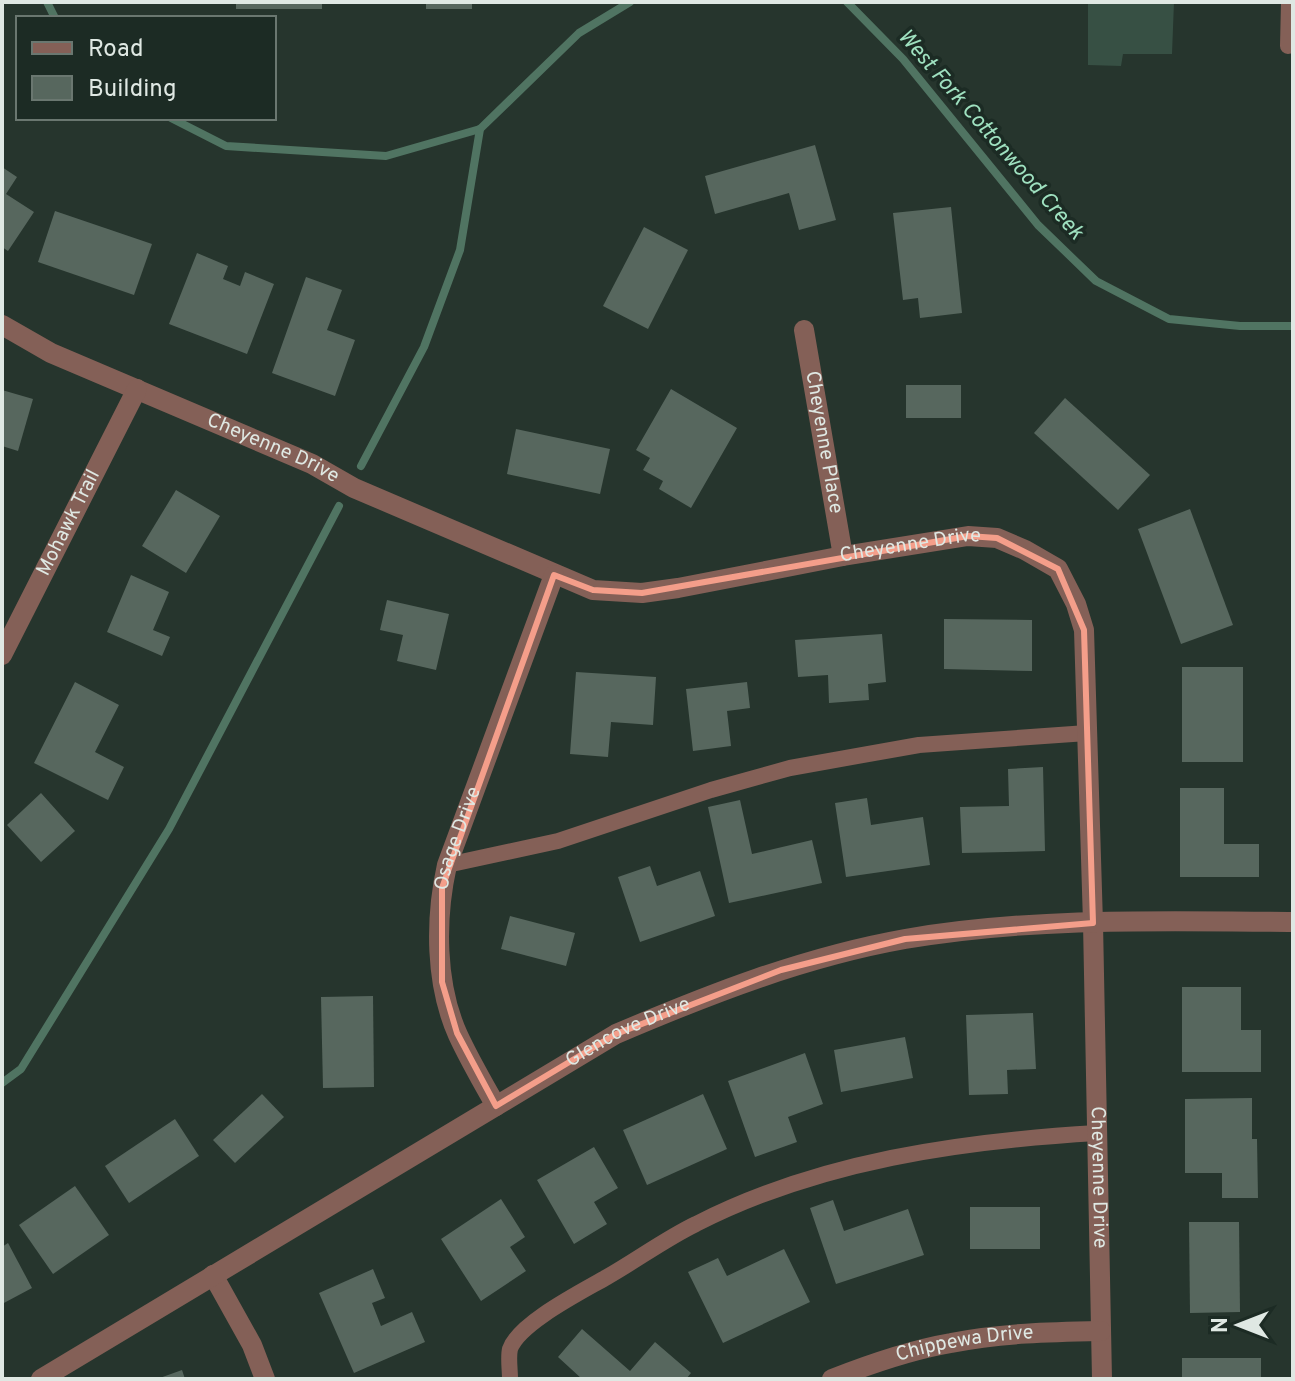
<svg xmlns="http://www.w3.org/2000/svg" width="1295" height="1381" viewBox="0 0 1295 1381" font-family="Overpass,sans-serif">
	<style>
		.green { fill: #375044 }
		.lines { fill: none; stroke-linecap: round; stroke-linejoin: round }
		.stream { stroke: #507462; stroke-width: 8 }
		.building { fill: #57675e }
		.service { stroke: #846057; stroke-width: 16 }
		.minor { stroke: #846057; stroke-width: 20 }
		.marked { fill: none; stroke: #f49e8a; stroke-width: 6; stroke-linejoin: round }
		.labels { text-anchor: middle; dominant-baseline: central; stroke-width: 7; stroke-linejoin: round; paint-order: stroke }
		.street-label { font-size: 20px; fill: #dfe8e3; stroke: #1c2b24 }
		.water-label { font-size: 22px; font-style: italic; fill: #9fe1c0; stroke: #1c2b24 }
	</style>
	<rect width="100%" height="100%" fill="#26352d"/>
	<path class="green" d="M 1088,2 L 1174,2 L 1172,54 L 1123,54 L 1121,66 L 1088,65 Z"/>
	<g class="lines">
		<g class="stream">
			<path d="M 47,2 L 55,18"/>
			<path d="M 847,2 L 903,59 L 1038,225 L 1096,281 L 1169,319 L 1240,326 L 1293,326"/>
			<path d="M 171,118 L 226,146 L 386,156 L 480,129 L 579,33 L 630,2"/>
			<path d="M 361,466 L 424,347 L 460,250 L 480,129"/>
			<path d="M 2,1083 L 21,1069 L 169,829 L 339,506"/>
		</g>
	</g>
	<g class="building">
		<rect x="236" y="2" width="86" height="7"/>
		<rect x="426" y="2" width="46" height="7"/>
		<path d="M 815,145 L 836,220 L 799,230 L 789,193 L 715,214 L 705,176 Z"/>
		<path d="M 2,167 L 17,177 L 6,194 L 34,212 L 8,251 L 2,247 Z"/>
		<path d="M 951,207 L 962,313 L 920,318 L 918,298 L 903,300 L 893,213 Z"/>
		<path d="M 55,211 L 152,244 L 134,295 L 38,262 Z"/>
		<path d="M 644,227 L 688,250 L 648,329 L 603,306 Z"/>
		<path d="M 197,253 L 228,266 L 223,279 L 240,286 L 245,272 L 274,284 L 247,354 L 169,324 Z"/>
		<path d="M 306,277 L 342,290 L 327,330 L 355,340 L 335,396 L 272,373 Z"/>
		<rect x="906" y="385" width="55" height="33"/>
		<path d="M 671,389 L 737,428 L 691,508 L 659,489 L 663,481 L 643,470 L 650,458 L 636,450 Z"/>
		<path d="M 2,390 L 33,399 L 18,451 L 2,446 Z"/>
		<path d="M 1065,398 L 1150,475 L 1118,510 L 1034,433 Z"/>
		<path d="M 516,429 L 610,449 L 600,494 L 507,474 Z"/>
		<path d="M 176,490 L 220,516 L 186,573 L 142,546 Z"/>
		<path d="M 1190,509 L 1233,625 L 1181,644 L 1138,529 Z"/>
		<path d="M 131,575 L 169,592 L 153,630 L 170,637 L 162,656 L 107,632 Z"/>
		<path d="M 387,600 L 449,614 L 436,670 L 397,661 L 403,635 L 380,630 Z"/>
		<path d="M 944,619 L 1032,620 L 1032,671 L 944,669 Z"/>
		<path d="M 882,634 L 886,682 L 868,684 L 869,700 L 829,703 L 828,675 L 798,677 L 795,640 Z"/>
		<rect x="1182" y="667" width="61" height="95"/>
		<path d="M 576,672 L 656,677 L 653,725 L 611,722 L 608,757 L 570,754 Z"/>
		<path d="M 75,682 L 119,705 L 95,752 L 124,767 L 108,800 L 34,763 Z"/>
		<path d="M 747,682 L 750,708 L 727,711 L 731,746 L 693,751 L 686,689 Z"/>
		<path d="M 1043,767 L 1045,851 L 962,853 L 960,807 L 1009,806 L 1008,769 Z"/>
		<path d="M 1180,788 L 1224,788 L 1224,844 L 1259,844 L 1259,877 L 1180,877 Z"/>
		<path d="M 41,793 L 75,831 L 41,862 L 7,825 Z"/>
		<path d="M 867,798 L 871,825 L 923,817 L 930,865 L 846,877 L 835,803 Z"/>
		<path d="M 740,800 L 752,854 L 812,840 L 822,883 L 729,903 L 708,807 Z"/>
		<path d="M 650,866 L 657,886 L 700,871 L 715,916 L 640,942 L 618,877 Z"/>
		<path d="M 510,916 L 575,933 L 566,966 L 501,949 Z"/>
		<path d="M 1182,987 L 1241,987 L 1241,1030 L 1261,1030 L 1261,1072 L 1182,1072 Z"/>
		<path d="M 373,996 L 374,1087 L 323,1088 L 321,997 Z"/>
		<path d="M 1033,1013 L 1036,1069 L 1007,1070 L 1008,1094 L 969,1095 L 966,1015 Z"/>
		<path d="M 905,1037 L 913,1078 L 841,1092 L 834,1050 Z"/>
		<path d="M 805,1053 L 823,1104 L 788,1117 L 797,1142 L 755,1157 L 728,1081 Z"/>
		<path d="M 262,1094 L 284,1117 L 235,1163 L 213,1140 Z"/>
		<path d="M 703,1094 L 727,1149 L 647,1185 L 623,1130 Z"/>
		<path d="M 1252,1098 L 1252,1139 L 1257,1139 L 1258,1198 L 1222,1198 L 1222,1173 L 1185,1173 L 1185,1099 Z"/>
		<path d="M 175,1119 L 199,1156 L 129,1203 L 105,1166 Z"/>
		<path d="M 594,1147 L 618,1188 L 594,1202 L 607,1224 L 574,1244 L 537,1180 Z"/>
		<path d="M 75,1186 L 109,1235 L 53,1274 L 19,1225 Z"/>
		<path d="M 501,1199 L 525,1237 L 510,1247 L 526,1271 L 481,1301 L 441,1239 Z"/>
		<path d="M 833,1200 L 844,1231 L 908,1209 L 924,1255 L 836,1284 L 810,1208 Z"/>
		<rect x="970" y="1207" width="70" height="42"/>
		<path d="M 1189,1222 L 1239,1222 L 1240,1312 L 1190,1313 Z"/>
		<path d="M 8,1243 L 32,1288 L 2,1304 L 2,1247 Z"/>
		<path d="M 784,1249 L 810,1302 L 723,1343 L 688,1272 L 718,1258 L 727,1276 Z"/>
		<path d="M 373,1269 L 385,1298 L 372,1303 L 381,1326 L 412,1312 L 425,1342 L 354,1373 L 319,1293 Z"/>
		<path d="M 582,1329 L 630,1371 L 655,1342 L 691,1373 L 686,1379 L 582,1379 L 558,1357 Z"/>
		<rect x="1182" y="1358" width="79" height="21"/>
		<path d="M 182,1370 L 185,1379 L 157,1379 Z"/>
	</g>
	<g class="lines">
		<g class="service">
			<path d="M 1288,46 L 1289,2"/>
			<path d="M 447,865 L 558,841 L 711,790 L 790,768 L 919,745 L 1087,733"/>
			<path d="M 510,1379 C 510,1370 508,1357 510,1349 C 519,1323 583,1291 607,1277 C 637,1260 665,1239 696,1224 C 819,1161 961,1141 1097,1133"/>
		</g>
		<g class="minor">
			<path id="s1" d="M 2,325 L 51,353 L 312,464 L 354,488 L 593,590 L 642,593 L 678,588 L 843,556 L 968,536 L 997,538 L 1025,550 L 1058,569 L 1076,604 L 1084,630 L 1093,923 L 1102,1379"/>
			<path id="s2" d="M 804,330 L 843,556"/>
			<path id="s3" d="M 2,655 L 137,389"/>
			<path id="s4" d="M 496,1106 C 483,1083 469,1059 458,1035 C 435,984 435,919 447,865 L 554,575"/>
			<path d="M 213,1275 L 252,1345 L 265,1379"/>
			<path id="s5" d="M 41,1379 L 616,1034 C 710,994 804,957 905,939 C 1032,917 1164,921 1293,922"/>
			<path id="s6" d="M 832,1379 C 870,1364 910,1350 951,1343 C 1001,1333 1051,1332 1101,1331"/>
		</g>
	</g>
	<path class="marked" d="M 968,536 L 997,538 L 1058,569 L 1084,630 L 1093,923 L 905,939 L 781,970 L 616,1034 L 496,1106 L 457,1033 L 442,982 L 442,888 L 554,575 L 593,590 L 642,593 Z"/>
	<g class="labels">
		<g class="street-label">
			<text stroke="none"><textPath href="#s2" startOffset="114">Cheyenne Place</textPath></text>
			<text stroke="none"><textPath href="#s1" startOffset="298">Cheyenne Drive</textPath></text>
			<text stroke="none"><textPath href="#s3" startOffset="148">Mohawk Trail</textPath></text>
			<text stroke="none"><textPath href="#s1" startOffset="970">Cheyenne Drive</textPath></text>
			<text stroke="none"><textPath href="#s4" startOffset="282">Osage Drive</textPath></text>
			<text stroke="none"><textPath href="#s5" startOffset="682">Glencove Drive</textPath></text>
			<text stroke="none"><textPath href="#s1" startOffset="1740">Cheyenne Drive</textPath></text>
			<text stroke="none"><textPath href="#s6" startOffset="138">Chippewa Drive</textPath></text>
		</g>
		<g class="water-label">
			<text transform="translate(990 135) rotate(49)">West Fork Cottonwood Creek</text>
		</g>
	</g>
	<rect width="1295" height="1381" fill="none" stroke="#dfe8e3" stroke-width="8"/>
	<rect x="16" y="16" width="260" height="104" fill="#1c2b24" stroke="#6a7770" stroke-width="2"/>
	<rect x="32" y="42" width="40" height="12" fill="#846057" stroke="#6a7770" stroke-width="2"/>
	<text x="88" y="56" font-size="24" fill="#dfe8e3">Road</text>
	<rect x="32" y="76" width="40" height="24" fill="#57675e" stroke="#6a7770" stroke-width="2"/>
	<text x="88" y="96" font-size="24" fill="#dfe8e3">Building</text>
	<g transform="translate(1239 1325) rotate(270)" stroke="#1c2b24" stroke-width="6" paint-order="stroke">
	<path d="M0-6L14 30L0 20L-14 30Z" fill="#dfe8e3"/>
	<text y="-12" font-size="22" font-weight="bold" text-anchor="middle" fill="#dfe8e3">N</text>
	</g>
</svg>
